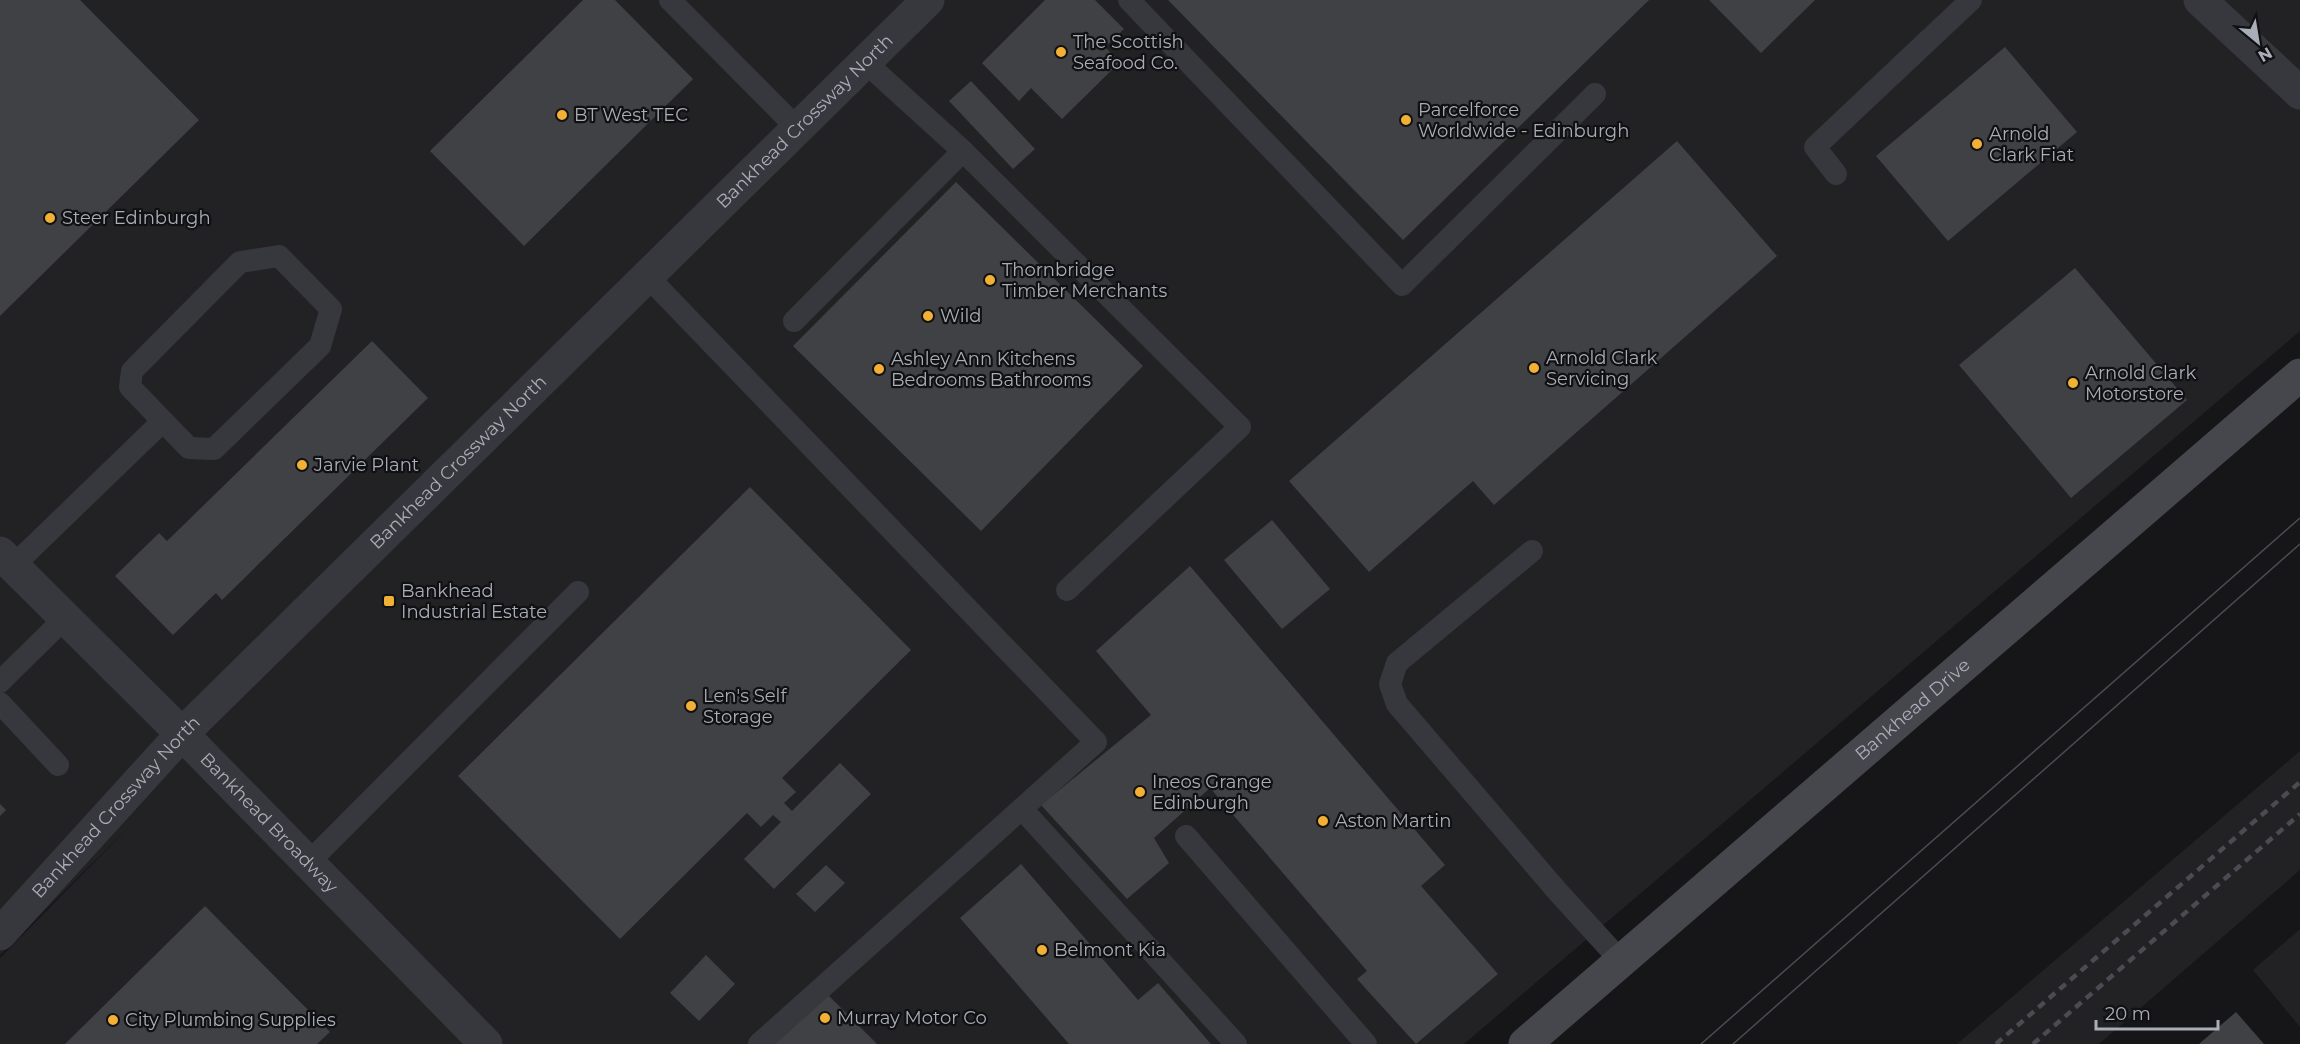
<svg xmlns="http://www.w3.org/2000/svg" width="2300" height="1044" viewBox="0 0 2300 1044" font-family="Montserrat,sans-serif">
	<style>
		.built { fill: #222225 }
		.building { fill: #404145 }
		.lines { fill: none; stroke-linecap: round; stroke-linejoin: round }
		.lane { stroke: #37383d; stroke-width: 22 }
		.street { stroke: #37383d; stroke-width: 33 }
		.secondary { stroke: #45474d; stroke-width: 33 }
		.tram { stroke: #4a4c52; stroke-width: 1.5 }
		.rail { stroke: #4a4c52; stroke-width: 4.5; stroke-dasharray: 8 6; stroke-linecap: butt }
		.poi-dot { fill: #f2b134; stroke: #111113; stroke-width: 2 }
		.labels { text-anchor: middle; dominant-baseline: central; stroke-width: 4.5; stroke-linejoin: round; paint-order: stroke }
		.poi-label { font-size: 18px; fill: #a8adb8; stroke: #111113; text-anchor: start }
		.street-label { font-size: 18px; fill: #a8adb8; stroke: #111113 }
	</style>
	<rect width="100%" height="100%" fill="#161618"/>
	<g class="built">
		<path d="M 0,0 L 2300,0 L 2300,331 L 1464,1044 L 0,1044 L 0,958 L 136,820 L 0,955 Z"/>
		<path d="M 2300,751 L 2300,870 L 2099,1044 L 1957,1044 Z"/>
		<path d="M 2300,929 L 2300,1027 L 2253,970 Z"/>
	</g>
	<g class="building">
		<path d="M 0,0 L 80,0 L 199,120 L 0,316 Z"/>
		<path d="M 583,0 L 615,0 L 693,79 L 524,246 L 430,151 Z"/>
		<path d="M 1045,0 L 1095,0 L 1124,29 L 1105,47 L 1120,62 L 1062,119 L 1031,88 L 1019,101 L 982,63 Z"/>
		<path d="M 1168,0 L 1649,0 L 1403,240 Z"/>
		<path d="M 1709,0 L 1815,0 L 1761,53 Z"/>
		<path d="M 2005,47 L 2077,132 L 1948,241 L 1876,156 Z"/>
		<path d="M 971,81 L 1035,149 L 1013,169 L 949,101 Z"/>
		<path d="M 1677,141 L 1777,256 L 1494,505 L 1473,481 L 1369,572 L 1289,481 Z"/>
		<path d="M 956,182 L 1143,366 L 981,531 L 793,346 Z"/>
		<path d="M 2075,268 L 2187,400 L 2071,498 L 1959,365 Z"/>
		<path d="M 372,341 L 428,398 L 222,600 L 216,593 L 173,635 L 115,576 L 159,533 L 167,541 Z"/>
		<path d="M 750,487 L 911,650 L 782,778 L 796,792 L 784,803 L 792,811 L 840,763 L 871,794 L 774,889 L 744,859 L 781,822 L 773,815 L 761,827 L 747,813 L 620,939 L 458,776 Z"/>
		<path d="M 1272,520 L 1330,589 L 1282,629 L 1224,560 Z"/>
		<path d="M 1190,566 L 1445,865 L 1421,886 L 1498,974 L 1416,1044 L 1357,979 L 1367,971 L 1210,788 L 1154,838 L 1169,863 L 1127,899 L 1041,805 L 1151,715 L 1096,651 Z"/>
		<path d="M 0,804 L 6,810 L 0,816 Z"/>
		<path d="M 1021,864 L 1138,1000 L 1158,983 L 1211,1044 L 1069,1044 L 960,918 Z"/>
		<path d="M 826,865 L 845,883 L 815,912 L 796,894 Z"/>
		<path d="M 205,906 L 330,1032 L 317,1044 L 65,1044 Z"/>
		<path d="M 706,955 L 735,984 L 699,1021 L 670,993 Z"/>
		<path d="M 825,992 L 877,1044 L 773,1044 Z"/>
		<path d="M 2236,1012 L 2264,1044 L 2199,1044 Z"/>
	</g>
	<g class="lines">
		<g class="lane">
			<path d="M 670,0 L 798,129"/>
			<path d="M 1129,0 L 1402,285 L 1595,94"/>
			<path d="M 963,151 L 1240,427 L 1067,590"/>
			<path d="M 1836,174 L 1815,147 L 1971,0"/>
			<path d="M 279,256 L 331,309 L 320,346 L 214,449 L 189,448 L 130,387 L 132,371 L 240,262 Z"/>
			<path d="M 647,276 L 1096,742 L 759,1044"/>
			<path d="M 794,321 L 963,151 L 865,62"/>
			<path d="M 1532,551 L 1397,663 L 1390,684 L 1397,704 L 1558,892 L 1621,961"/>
			<path d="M 13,566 L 163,421"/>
			<path d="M 0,682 L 65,618"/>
			<path d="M 0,703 L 58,765"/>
			<path d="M 1022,809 L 1236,1044"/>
			<path d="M 1186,836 L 1366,1044"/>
			<path d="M 308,863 L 578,592"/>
		</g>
		<g class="street">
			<path d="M 2200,0 L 2300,93"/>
			<path id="s1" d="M 0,553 L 182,734 L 486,1044"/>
			<path id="s2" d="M 0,934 L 182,734 L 928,0"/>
		</g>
		<path class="secondary" id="s3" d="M 1525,1044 L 2300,375"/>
		<g class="tram">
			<path d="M 1701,1044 L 2300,518"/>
			<path d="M 1733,1044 L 2300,544"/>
		</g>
		<g class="rail">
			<path d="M 1996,1044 L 2300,782"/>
			<path d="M 2033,1044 L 2300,814"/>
		</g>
	</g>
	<g class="poi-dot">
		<circle cx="1061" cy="52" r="6"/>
		<circle cx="562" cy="115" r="6"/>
		<circle cx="1406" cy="120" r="6"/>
		<circle cx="1977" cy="144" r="6"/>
		<circle cx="50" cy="218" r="6"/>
		<circle cx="990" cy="280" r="6"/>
		<circle cx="928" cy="316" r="6"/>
		<circle cx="1534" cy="368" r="6"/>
		<circle cx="879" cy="369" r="6"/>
		<circle cx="2073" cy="383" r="6"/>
		<circle cx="302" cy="465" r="6"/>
		<rect x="383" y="595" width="12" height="12" rx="3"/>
		<circle cx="691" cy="706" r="6"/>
		<circle cx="1140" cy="792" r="6"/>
		<circle cx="1323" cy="821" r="6"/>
		<circle cx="1042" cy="950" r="6"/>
		<circle cx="825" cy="1018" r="6"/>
		<circle cx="113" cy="1020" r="6"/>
	</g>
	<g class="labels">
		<g class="poi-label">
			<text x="1073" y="42">The Scottish<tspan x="1073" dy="21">Seafood Co.</tspan></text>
			<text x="1418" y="110">Parcelforce<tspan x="1418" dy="21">Worldwide - Edinburgh</tspan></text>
			<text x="574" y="115">BT West TEC</text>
			<text x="1989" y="134">Arnold<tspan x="1989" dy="21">Clark Fiat</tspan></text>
			<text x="62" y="218">Steer Edinburgh</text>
			<text x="1002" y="270">Thornbridge<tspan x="1002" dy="21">Timber Merchants</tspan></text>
			<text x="940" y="316">Wild</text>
			<text x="1546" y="358">Arnold Clark<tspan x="1546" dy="21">Servicing</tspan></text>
			<text x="891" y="359">Ashley Ann Kitchens<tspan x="891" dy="21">Bedrooms Bathrooms</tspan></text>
			<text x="2085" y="373">Arnold Clark<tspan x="2085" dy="21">Motorstore</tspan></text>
			<text x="314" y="465">Jarvie Plant</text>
			<text x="401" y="591">Bankhead<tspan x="401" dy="21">Industrial Estate</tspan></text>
			<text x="703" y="696">Len's Self<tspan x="703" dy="21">Storage</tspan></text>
			<text x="1152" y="782">Ineos Grange<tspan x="1152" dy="21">Edinburgh</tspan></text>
			<text x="1335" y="821">Aston Martin</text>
			<text x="1054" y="950">Belmont Kia</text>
			<text x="837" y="1018">Murray Motor Co</text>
			<text x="125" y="1020">City Plumbing Supplies</text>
		</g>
		<g class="street-label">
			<text stroke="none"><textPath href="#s2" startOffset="1144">Bankhead Crossway North</textPath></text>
			<text stroke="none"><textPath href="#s2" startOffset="658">Bankhead Crossway North</textPath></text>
			<text stroke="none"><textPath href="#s3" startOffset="512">Bankhead Drive</textPath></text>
			<text stroke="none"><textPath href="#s2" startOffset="172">Bankhead Crossway North</textPath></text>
			<text stroke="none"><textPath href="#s1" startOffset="381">Bankhead Broadway</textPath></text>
		</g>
	</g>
	<g transform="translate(2258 42) rotate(150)" stroke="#111113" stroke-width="4.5" paint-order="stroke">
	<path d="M0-4.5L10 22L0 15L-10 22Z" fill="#a8adb8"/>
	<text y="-9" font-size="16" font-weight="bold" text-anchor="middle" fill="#a8adb8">N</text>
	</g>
	<path d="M2096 1020v9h122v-9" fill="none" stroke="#a8adb8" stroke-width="3"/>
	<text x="2105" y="1020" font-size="18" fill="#a8adb8" stroke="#111113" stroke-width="4.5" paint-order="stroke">20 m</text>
</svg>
